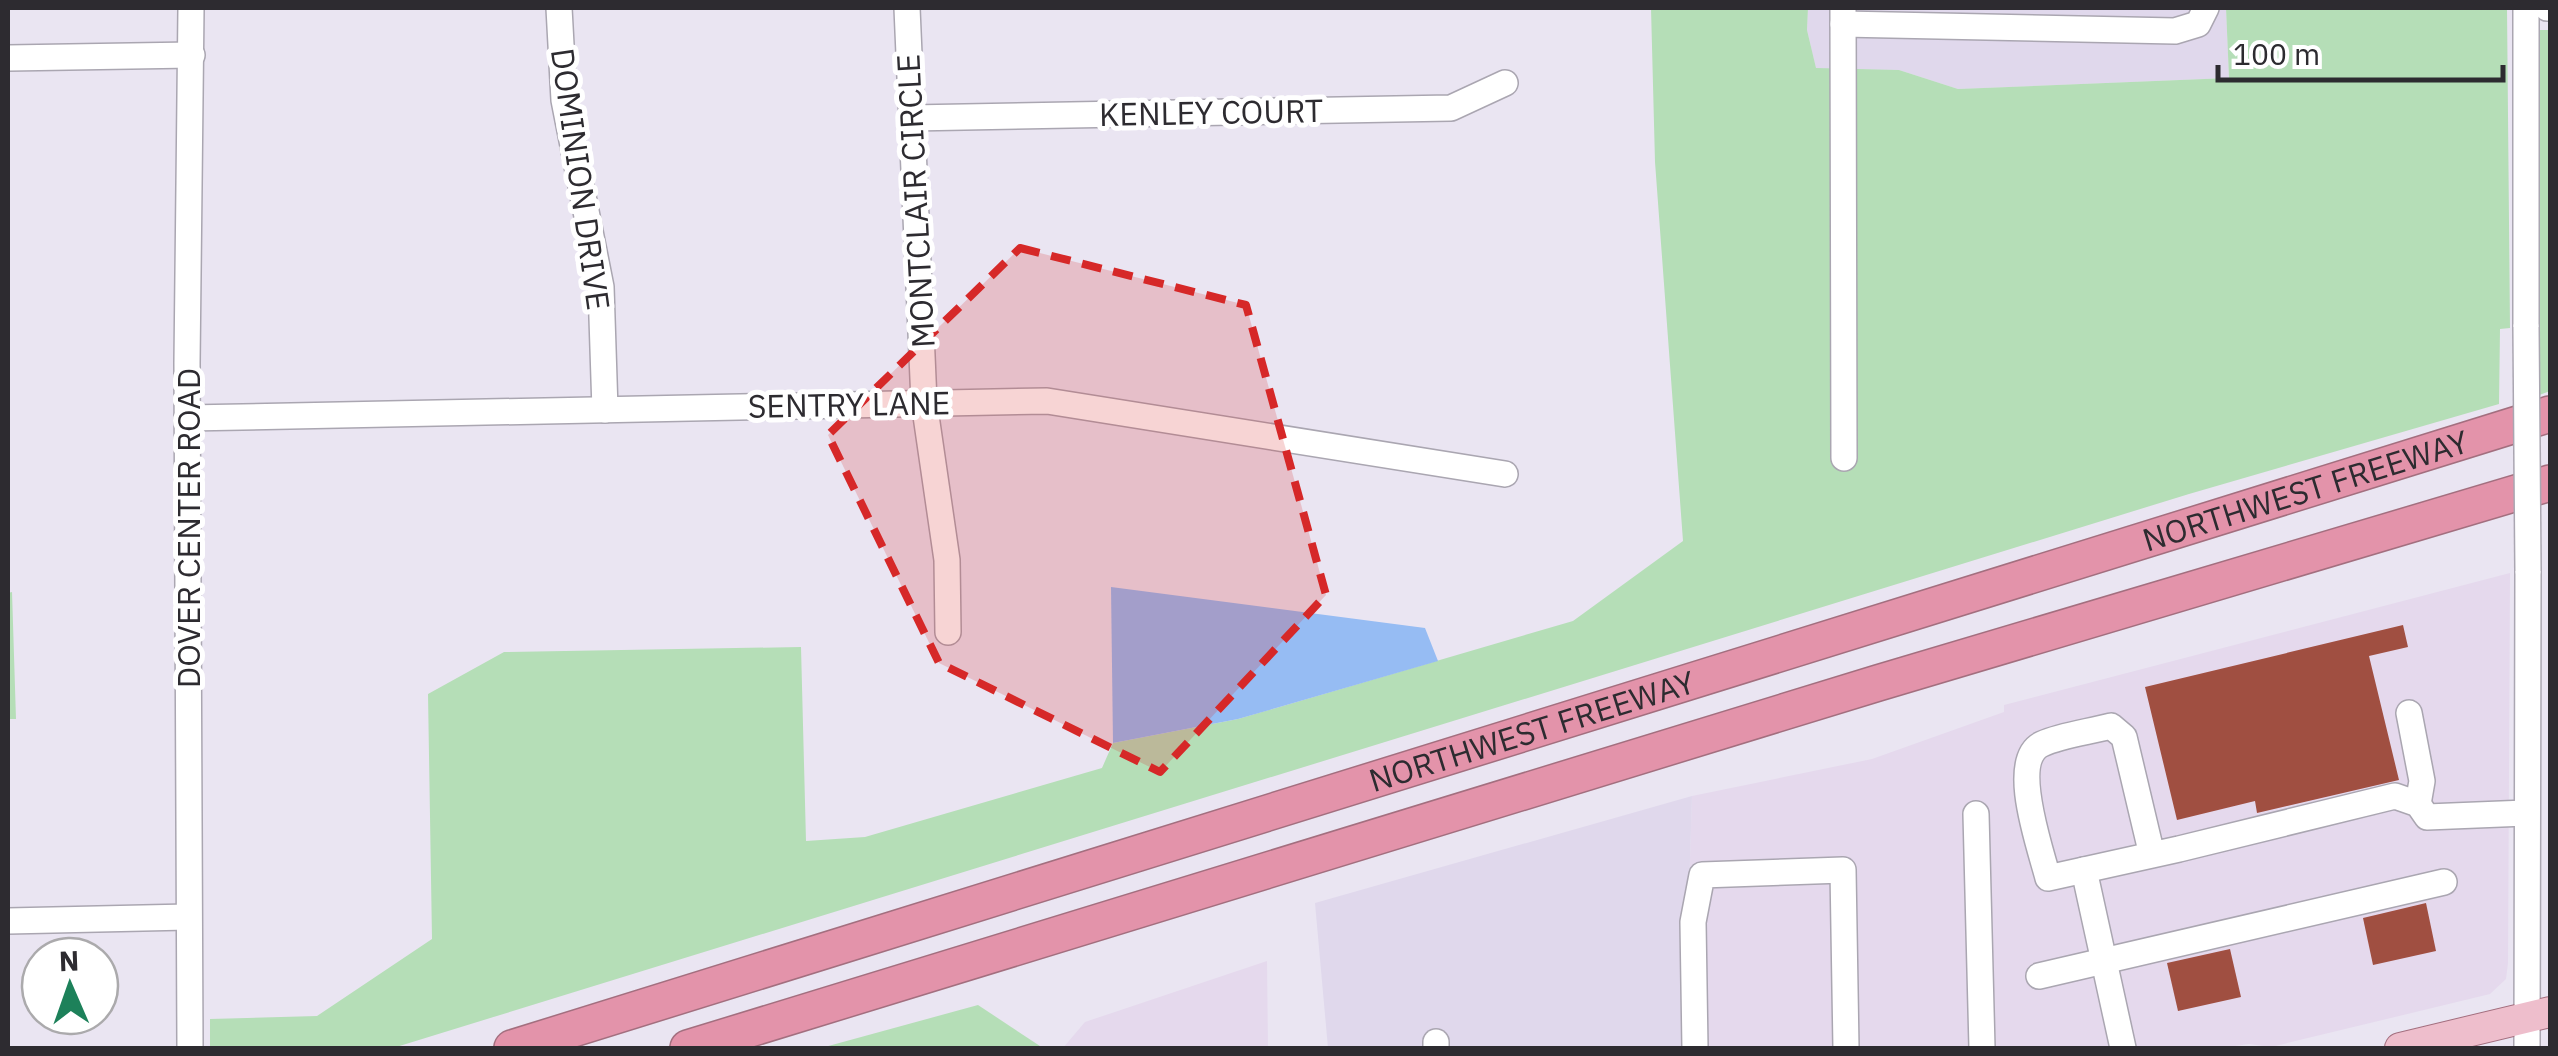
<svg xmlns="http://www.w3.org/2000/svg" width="2558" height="1056" viewBox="0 0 2558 1056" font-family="'IBM Plex Sans',sans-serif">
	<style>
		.commercial { fill: #e5d9ed }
		.built { fill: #e0d8ec }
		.green { fill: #b5deb7 }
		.water { fill: #96bcf3 }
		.building { fill: #a04f41 }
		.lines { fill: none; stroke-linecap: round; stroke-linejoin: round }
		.minor-casing { stroke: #aaa6b1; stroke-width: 28 }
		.major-casing { stroke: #a36f7f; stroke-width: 32 }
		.highway-casing { stroke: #a36f7f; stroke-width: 38 }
		.minor { stroke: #fff; stroke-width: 25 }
		.major { stroke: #eebecc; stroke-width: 30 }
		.highway { stroke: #e393aa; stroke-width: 35 }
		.minor-bridge-casing { stroke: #aaa6b1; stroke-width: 28; stroke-linecap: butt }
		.minor-bridge { stroke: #fff; stroke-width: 25 }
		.marked { fill: #d62828; fill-opacity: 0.2; stroke: #d62828; stroke-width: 8; stroke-dasharray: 20 12; stroke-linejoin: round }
		.labels { text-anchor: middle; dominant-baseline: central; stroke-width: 10; stroke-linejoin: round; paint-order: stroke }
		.street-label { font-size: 32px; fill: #2d2b30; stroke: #fff }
	</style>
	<rect width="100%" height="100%" fill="#eae5f2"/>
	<g class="commercial">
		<path d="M 2510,573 L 2508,963 L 2506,979 L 2490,994 L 2271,1047 L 2249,1044 L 2221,1048 L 1684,1048 L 1692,796 L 1872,759 L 2004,712 L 2004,705 Z"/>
		<path d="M 1267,961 L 1268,1048 L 1063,1048 L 1085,1022 Z"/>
	</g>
	<g class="built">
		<path d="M 1808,8 L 2226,8 L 2229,78 L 1958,89 L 1899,70 L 1816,69 L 1807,30 Z"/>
		<path d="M 1692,796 L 1684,1048 L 1328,1048 L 1315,903 Z"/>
	</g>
	<g class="green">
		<path d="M 1651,8 L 1808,8 L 1807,30 L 1816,68 L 1899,70 L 1958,89 L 2229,78 L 2226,8 L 2507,8 L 2510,328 L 2500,329 L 2499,404 L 2189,494 L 393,1048 L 210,1048 L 210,1019 L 317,1016 L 432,939 L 428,694 L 504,652 L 801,647 L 806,841 L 865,837 L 1102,768 L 1113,743 L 1238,719 L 1573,621 L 1683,541 L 1655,162 Z"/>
		<path d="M 2529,30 L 2550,30 L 2550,391 L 2534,397 Z"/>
		<path d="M 12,592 L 16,719 L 8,719 L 8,593 Z"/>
		<path d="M 978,1005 L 1043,1048 L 821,1048 Z"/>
	</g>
	<path class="water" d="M 1111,587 L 1425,628 L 1438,661 L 1238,719 L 1113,743 Z"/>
	<g class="building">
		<path d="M 2403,625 L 2408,647 L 2369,656 L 2399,780 L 2257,813 L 2255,801 L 2177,820 L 2145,687 Z"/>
		<path d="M 2426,903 L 2436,951 L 2373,965 L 2363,918 Z"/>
		<path d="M 2230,949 L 2241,997 L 2178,1011 L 2167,963 Z"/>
	</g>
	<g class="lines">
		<g class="minor-casing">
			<g id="minor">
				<path d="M 559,8 L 564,100 L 601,287 L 605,410"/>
				<path d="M 907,8 L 924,402 L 947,560 L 948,632"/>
				<path d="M 1843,8 L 1844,458"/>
				<path d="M 2547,8 L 2550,8"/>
				<path d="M 1843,24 L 2175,31 L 2198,24 L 2206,8"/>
				<path d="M 8,58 L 192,55"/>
				<path d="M 911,118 L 1451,108 L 1505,83"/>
				<path d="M 2526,327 L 2526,8"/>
				<path d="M 187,418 L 1047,401 L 1505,474"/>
				<path d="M 2409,713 L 2422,781 L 2418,804"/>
				<path d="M 1976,814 L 1982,1048"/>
				<path d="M 2152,855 L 2124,737 L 2111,726 C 2089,732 2062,735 2042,744 C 2008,760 2041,850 2048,878 L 2179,849 L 2395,796 L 2418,804 L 2427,817 L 2526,813"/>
				<path d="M 2084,870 L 2123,1048"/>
				<path d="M 8,921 L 188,917"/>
				<path d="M 2039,976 L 2444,882"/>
				<path d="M 1436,1042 L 1436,1048"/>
				<path d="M 190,1048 L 187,363 L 191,8"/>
				<path d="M 1695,1048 L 1693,922 L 1702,875 L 1843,870 L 1846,1048"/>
				<path d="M 2527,1048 L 2528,571"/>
			</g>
		</g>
		<g class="major-casing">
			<path id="major" d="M 2400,1048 L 2550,1012"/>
		</g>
		<g class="highway-casing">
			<g id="highway">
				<path id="s1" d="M 512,1048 L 2550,414"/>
				<path d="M 688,1048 L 1878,683 L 2550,483"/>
			</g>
		</g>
		<use href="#minor" class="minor"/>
		<use href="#major" class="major"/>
		<use href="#highway" class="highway"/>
		<g class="minor-bridge-casing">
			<path id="minor-bridge" d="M 2526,327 L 2528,571"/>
		</g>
		<use href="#minor-bridge" class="minor-bridge"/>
	</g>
	<path class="marked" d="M 1020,248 L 1246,305 L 1326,595 L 1160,772 L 939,663 L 828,435 Z"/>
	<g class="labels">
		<g class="street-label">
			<text transform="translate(1211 112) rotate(-1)">KENLEY COURT</text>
			<text transform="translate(581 179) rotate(82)">DOMINION DRIVE</text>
			<text transform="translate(915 201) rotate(-93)">MONTCLAIR CIRCLE</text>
			<text transform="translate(849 404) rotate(-1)">SENTRY LANE</text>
			<text stroke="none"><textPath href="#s1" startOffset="1878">NORTHWEST FREEWAY</textPath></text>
			<text transform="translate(188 528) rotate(-90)">DOVER CENTER ROAD</text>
			<text stroke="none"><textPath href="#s1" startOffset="1068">NORTHWEST FREEWAY</textPath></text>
		</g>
	</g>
	<rect width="2558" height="1056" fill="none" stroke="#2d2b30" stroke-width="20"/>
	<g transform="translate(70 986) rotate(358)"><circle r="48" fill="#ffffff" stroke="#abaaac" stroke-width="2.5"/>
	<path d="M0-8L18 38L0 25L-18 38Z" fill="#1d815a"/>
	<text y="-15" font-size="28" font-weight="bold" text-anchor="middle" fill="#2d2b30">N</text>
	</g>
	<path d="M2218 65v15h285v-15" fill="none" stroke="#2d2b30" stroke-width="5"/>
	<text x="2233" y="65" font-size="30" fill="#2d2b30" stroke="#ffffff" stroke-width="8" paint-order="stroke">100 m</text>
</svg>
